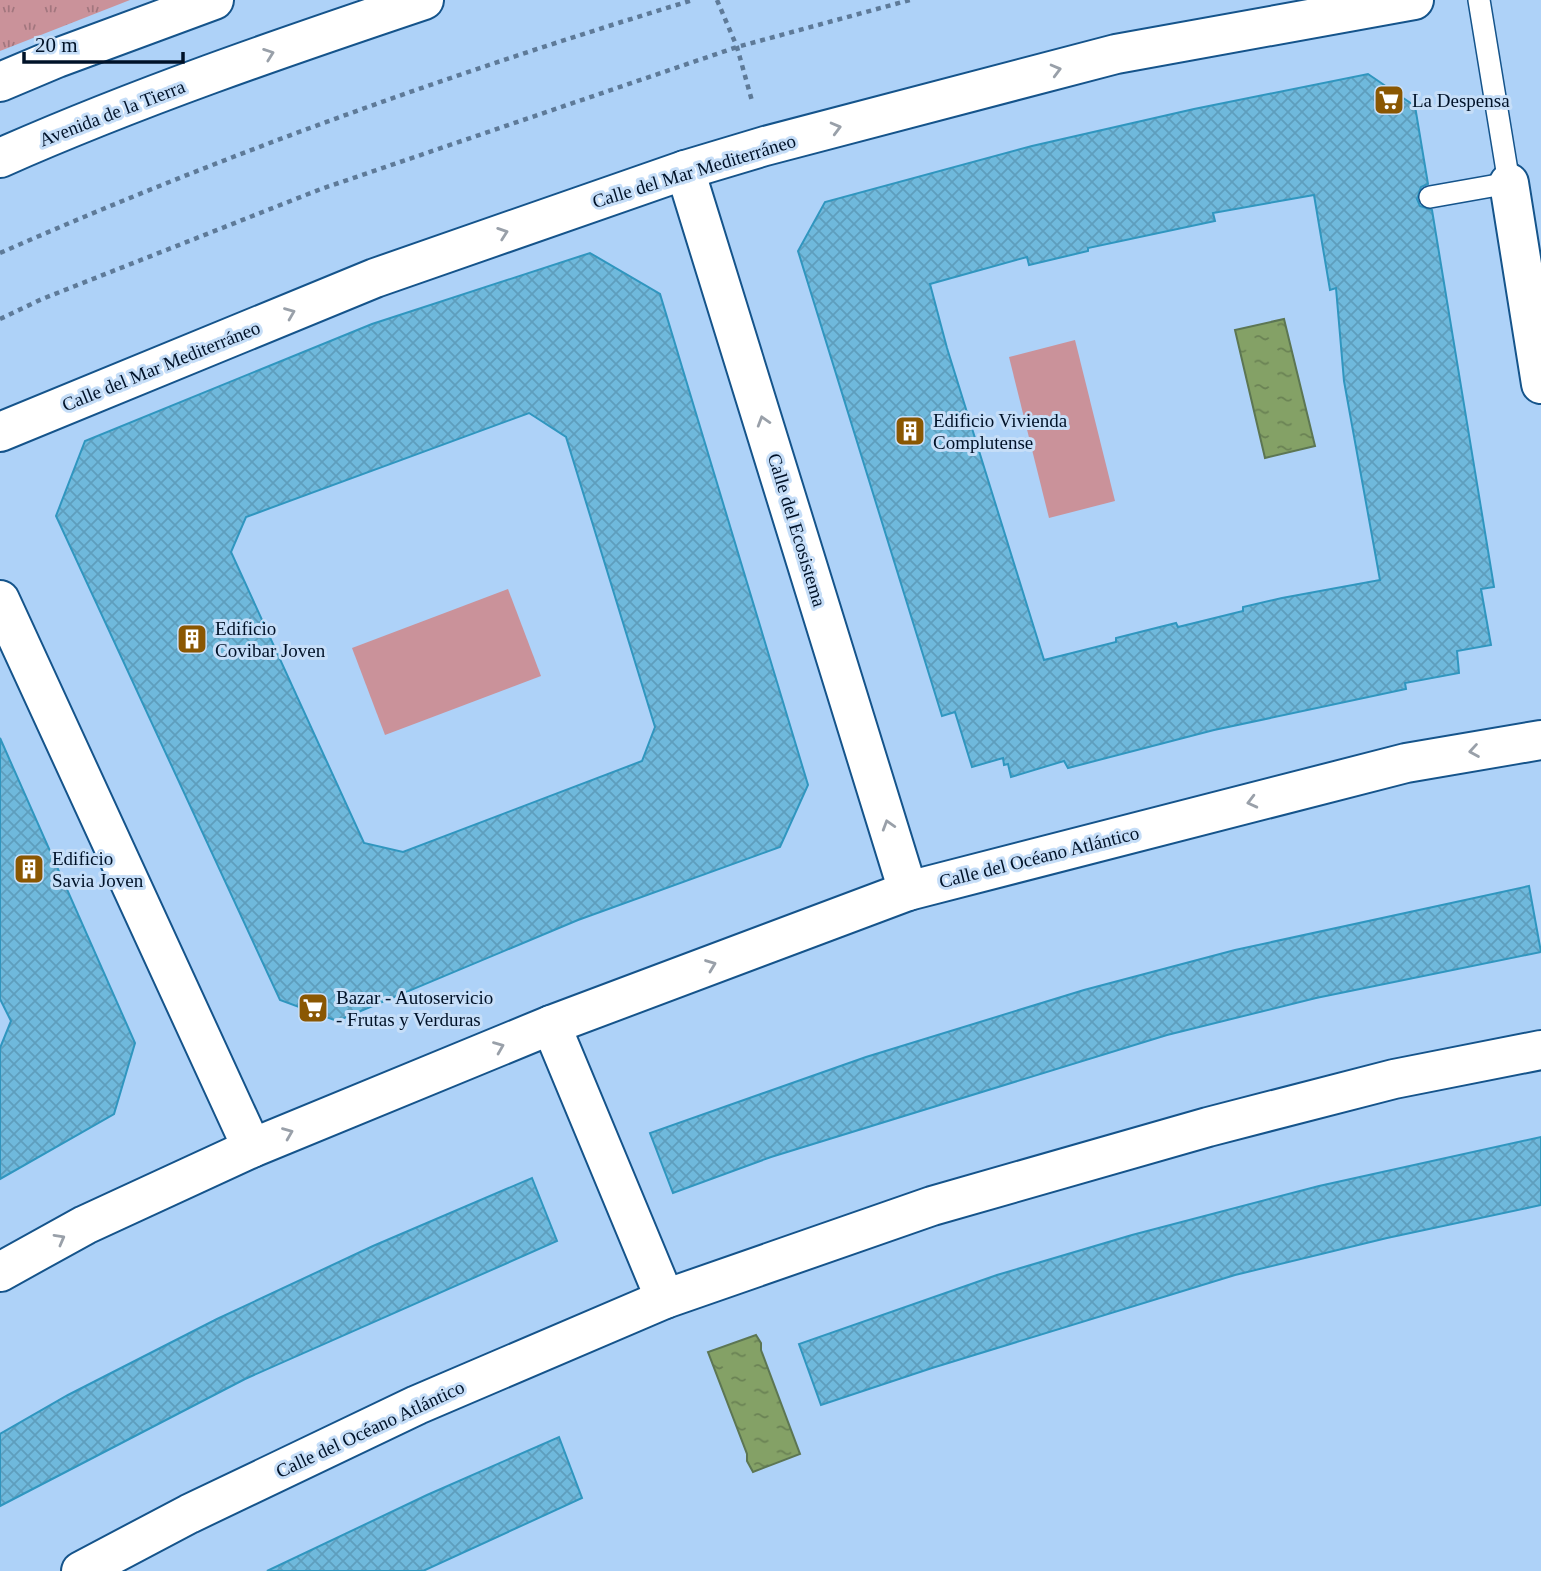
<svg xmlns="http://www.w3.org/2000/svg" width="1541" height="1571" viewBox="0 0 1541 1571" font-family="'Times New Roman',serif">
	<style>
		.grass { fill: url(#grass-tufts) }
		.green { fill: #ca929a }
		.water { fill: url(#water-ripples); stroke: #5c7653; stroke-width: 2 }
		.building { fill: url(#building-cross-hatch); stroke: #3096bf; stroke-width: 2; fill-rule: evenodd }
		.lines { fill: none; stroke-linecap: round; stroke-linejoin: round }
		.lane-casing { stroke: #15548b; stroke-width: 24 }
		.street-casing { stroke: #15548b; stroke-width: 42 }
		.secondary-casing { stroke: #15548b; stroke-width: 42 }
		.path { stroke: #5e7a98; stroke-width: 4.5; stroke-dasharray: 5 5; stroke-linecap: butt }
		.lane { stroke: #fff; stroke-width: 21 }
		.street { stroke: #fff; stroke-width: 38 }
		.secondary { stroke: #fff; stroke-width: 38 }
		.oneway { stroke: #99a0a9 }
		.labels { text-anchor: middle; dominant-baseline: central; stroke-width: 6; stroke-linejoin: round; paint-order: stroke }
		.poi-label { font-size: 19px; fill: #001228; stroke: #c6def8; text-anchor: start }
		.street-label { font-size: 19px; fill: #001228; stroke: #c6def8 }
	</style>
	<defs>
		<pattern id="grass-tufts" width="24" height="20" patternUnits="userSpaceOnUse" patternTransform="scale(1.75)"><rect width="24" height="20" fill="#ca929a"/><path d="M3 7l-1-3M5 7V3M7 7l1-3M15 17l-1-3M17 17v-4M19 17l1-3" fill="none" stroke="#a2767e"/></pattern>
		<pattern id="water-ripples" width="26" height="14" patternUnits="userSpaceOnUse" patternTransform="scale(1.75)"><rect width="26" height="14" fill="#84a166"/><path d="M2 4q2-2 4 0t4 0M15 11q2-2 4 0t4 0" fill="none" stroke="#6a8254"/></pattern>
		<pattern id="building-cross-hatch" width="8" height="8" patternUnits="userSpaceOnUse" patternTransform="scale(1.75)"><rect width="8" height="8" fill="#6fb9dc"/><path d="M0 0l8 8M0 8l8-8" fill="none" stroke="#5e9ebd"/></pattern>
	</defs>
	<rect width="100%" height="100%" fill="#aed2f8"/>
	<path class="grass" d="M 0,0 L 130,0 L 0,51 Z"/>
	<g class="green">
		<path d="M 1075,340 L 1115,501 L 1049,518 L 1009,357 Z"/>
		<path d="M 508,589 L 541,676 L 385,735 L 352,648 Z"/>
	</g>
	<g class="water">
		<path d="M 1284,319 L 1315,446 L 1265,458 L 1235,330 Z"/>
		<path d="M 756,1335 L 761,1343 L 761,1350 L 800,1454 L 753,1472 L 747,1461 L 747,1454 L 708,1352 Z"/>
	</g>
	<g class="building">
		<path d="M 1368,74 L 1415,106 L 1428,184 L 1421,187 L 1417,199 L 1420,206 L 1432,210 L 1494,587 L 1481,589 L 1491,645 L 1457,651 L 1459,673 L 1405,683 L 1406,689 L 1214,730 L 1068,768 L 1064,761 L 1011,777 L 1008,764 L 1004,765 L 1003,758 L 972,767 L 955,712 L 942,716 L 798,251 L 825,202 L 1032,146 L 1194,109 ZM 1314,195 L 1330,290 L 1336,288 L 1344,381 L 1380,580 L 1282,598 L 1243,607 L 1243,611 L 1178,627 L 1176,623 L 1116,638 L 1116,642 L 1044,660 L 947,348 L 930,284 L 1027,257 L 1029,265 L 1088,251 L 1088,248 L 1215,221 L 1213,213 Z"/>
		<path d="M 590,253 L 660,294 L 808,785 L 780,847 L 578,920 L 337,1021 L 280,1000 L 56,516 L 85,441 L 372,324 ZM 529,413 L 566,437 L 655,727 L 642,761 L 403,852 L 364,843 L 231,552 L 246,517 Z"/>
		<path d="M 0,738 L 135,1043 L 114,1114 L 0,1179 L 0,1048 L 11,1021 L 0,999 Z"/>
		<path d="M 1529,886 L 1541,952 L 1316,998 L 1167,1035 L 771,1157 L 673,1193 L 650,1133 L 866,1057 L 1084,990 L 1235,950 Z"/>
		<path d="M 1541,1137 L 1541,1205 L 1387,1238 L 1235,1275 L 932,1368 L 821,1405 L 799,1344 L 997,1275 L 1132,1235 L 1319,1186 Z"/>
		<path d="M 532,1178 L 557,1241 L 245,1379 L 0,1506 L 0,1434 L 68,1395 L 217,1319 L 373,1246 Z"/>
		<path d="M 559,1437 L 582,1498 L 423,1571 L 267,1571 L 427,1495 Z"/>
	</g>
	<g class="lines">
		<g class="lane-casing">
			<path id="lane" d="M 1430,197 L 1509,183 L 1479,0"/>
		</g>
		<g class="street-casing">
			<g id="street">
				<path d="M 685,170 L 908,891"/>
				<path d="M 1509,183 L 1541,384"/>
				<path d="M 0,432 L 375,278 L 685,170 L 765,146 L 1116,54 L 1414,0"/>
				<path d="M 0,600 L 252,1148"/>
				<path d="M 551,1025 L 665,1299"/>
				<path d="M 0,1272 L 85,1225 L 252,1148 L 551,1025 L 908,891 L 1406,763 L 1541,740"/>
				<path d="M 81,1571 L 189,1514 L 417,1405 L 665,1299 L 932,1206 L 1208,1127 L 1394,1079 L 1541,1050"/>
			</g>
		</g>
		<g class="secondary-casing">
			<g id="secondary">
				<path d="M 0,82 L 57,58 L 214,0"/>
				<path d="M 0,158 C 138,97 281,48 424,0"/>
			</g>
		</g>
		<g class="path">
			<path d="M 717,0 L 737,47 L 752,101"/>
			<path d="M 0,253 C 225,154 458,71 693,0"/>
			<path d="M 0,319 L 42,299 L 321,189 L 737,47 L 910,0"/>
		</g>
		<use href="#lane" class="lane"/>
		<use href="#street" class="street"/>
		<use href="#secondary" class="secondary"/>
	</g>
	<defs><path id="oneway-chevron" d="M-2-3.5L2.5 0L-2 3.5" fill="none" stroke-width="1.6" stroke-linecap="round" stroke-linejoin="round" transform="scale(1.75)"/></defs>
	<g class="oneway">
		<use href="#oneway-chevron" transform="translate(269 54) rotate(-20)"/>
		<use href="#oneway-chevron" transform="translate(1056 70) rotate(-15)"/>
		<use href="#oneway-chevron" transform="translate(836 128) rotate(-15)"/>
		<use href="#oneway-chevron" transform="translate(503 233) rotate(-19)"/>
		<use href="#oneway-chevron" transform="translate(290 313) rotate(-22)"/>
		<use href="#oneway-chevron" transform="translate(763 421) rotate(-107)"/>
		<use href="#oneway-chevron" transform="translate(1474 751) rotate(171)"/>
		<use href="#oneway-chevron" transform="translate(1252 802) rotate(166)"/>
		<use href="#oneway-chevron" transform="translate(888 825) rotate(-107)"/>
		<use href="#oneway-chevron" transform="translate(711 965) rotate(-21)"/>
		<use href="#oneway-chevron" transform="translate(499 1047) rotate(-22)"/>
		<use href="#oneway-chevron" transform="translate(288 1133) rotate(-22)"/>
		<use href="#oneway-chevron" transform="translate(60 1239) rotate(-29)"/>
	</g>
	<defs>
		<g id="supermarket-square" transform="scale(1.575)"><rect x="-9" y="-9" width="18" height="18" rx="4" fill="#8a5702" stroke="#c6def8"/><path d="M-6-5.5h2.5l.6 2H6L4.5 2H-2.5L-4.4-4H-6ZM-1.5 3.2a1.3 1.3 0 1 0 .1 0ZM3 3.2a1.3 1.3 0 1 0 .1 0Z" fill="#fff"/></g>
		<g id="building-square" transform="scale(1.575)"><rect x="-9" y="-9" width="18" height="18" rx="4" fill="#8a5702" stroke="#c6def8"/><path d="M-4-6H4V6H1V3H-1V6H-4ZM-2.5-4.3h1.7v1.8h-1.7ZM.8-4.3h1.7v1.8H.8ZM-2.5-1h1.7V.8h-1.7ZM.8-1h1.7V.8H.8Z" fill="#fff"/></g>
	</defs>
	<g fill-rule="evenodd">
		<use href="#supermarket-square" x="1389" y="100"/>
		<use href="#building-square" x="910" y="431"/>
		<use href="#building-square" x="192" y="639"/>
		<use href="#building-square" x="29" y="869"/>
		<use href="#supermarket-square" x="313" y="1008"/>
	</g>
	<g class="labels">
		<g class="poi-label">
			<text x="1412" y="100">La Despensa</text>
			<text x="933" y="420">Edificio Vivienda<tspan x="933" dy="22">Complutense</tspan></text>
			<text x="215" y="628">Edificio<tspan x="215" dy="22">Covibar Joven</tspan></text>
			<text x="52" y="858">Edificio<tspan x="52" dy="22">Savia Joven</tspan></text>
			<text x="336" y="997">Bazar - Autoservicio<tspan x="336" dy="22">- Frutas y Verduras</tspan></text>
		</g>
		<g class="street-label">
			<text transform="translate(112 113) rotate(-21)">Avenida de la Tierra</text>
			<text transform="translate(694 171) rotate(-17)">Calle del Mar Mediterráneo</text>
			<text transform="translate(161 366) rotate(-22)">Calle del Mar Mediterráneo</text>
			<text transform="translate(797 530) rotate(73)">Calle del Ecosistema</text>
			<text transform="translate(1039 857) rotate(-14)">Calle del Océano Atlántico</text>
			<text transform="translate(370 1429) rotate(-25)">Calle del Océano Atlántico</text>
		</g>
	</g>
	<path d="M24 52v10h159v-10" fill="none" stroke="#001228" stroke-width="3.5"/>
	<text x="35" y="52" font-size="21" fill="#001228" stroke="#c6def8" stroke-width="5" paint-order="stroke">20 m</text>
</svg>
